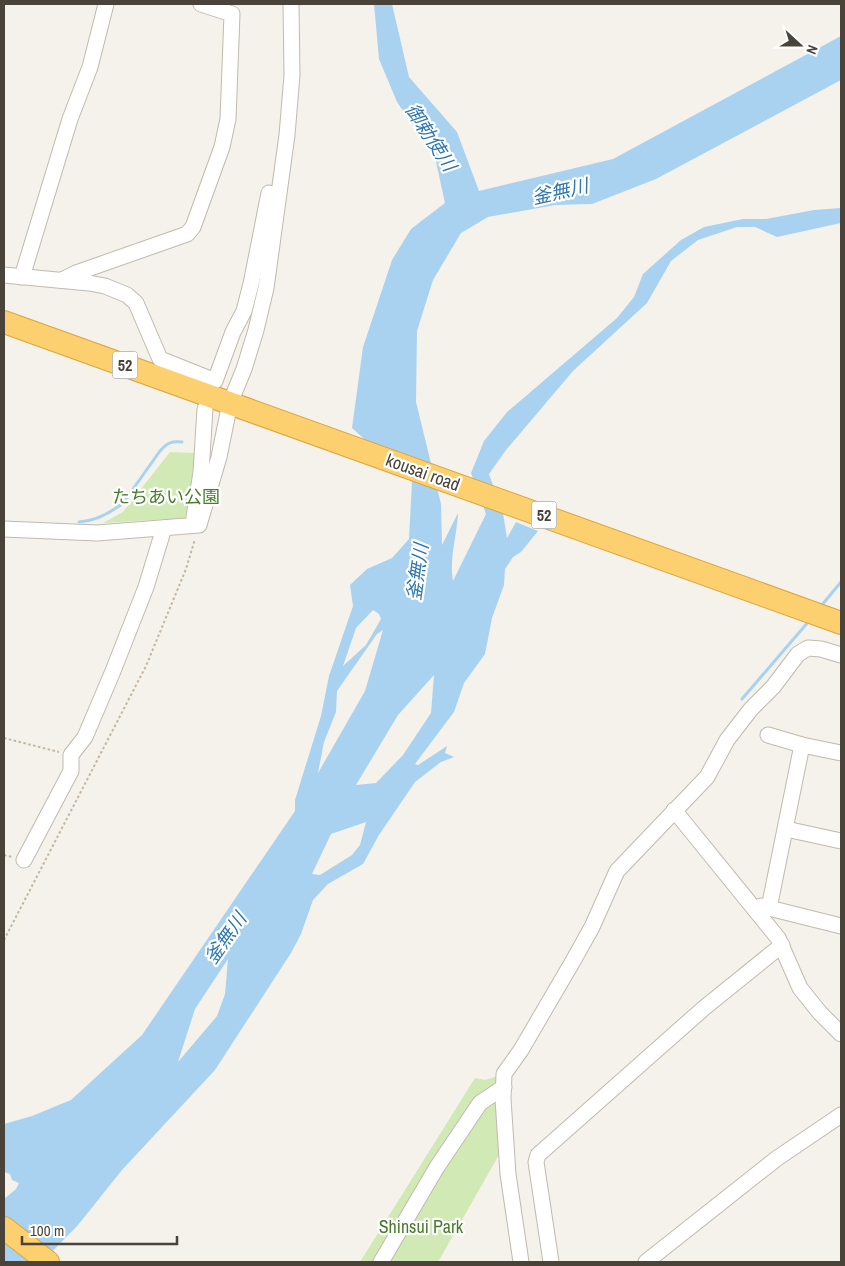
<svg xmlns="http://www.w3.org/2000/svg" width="845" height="1266" viewBox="0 0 845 1266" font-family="'Archivo Narrow','Noto Sans JP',sans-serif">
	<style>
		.green { fill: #d0e9b5 }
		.water { fill: #a9d2f0; fill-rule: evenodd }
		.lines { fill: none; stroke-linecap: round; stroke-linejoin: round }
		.stream { stroke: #a9d2f0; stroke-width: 3 }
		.minor-casing { stroke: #c1baad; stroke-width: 17 }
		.highway-casing { stroke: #dca53e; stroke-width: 24 }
		.path { stroke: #c3b69f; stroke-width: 2; stroke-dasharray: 2.5 2.5; stroke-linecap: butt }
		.minor { stroke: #fff; stroke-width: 15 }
		.highway { stroke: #fccf6f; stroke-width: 22 }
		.labels { text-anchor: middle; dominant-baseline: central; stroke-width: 4.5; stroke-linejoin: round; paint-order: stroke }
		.shield { fill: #fff; stroke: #807b74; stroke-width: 1 }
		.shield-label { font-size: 16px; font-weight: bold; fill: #4a4339 }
		.street-label { font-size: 18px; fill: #4a4339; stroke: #fff }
		.park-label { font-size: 18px; fill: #487c2b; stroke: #fff }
		.water-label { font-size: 19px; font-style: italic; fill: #2f77ae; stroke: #fff }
	</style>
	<rect width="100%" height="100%" fill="#f5f2eb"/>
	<g class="green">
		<path d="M 170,452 L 195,453 L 190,494 L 185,518 L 103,523 L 123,512 Z"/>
		<path d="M 504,1074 L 500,1153 L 438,1262 L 360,1262 L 475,1078 L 485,1080 Z"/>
	</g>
	<path class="water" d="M 374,4 L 392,4 L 409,77 L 457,132 L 479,191 L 613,159 L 841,36 L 841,80 L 656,179 L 592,204 L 555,205 L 488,217 L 461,233 L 433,280 L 417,331 L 416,402 L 441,504 L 442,545 L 458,513 C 457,536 449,558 453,581 L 486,514 L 471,473 L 484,441 L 507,412 L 617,318 L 634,297 L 643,274 L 681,240 L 704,227 L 743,219 L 766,219 L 814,210 L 841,208 L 841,223 L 777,237 L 755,227 L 737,227 L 698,240 L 671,261 L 647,303 L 573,371 L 506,450 L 489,474 L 503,513 L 507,538 L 516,522 L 538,531 L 521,552 L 513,557 L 505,569 L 504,585 L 492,618 L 485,654 L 464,683 L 454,712 L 415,764 L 418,765 L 447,746 L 445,753 L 454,757 L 441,762 L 415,782 L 379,835 L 363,864 L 328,884 L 313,900 L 301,934 L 291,953 L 215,1070 L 122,1170 L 78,1225 L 42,1262 L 4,1262 L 4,1199 L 16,1189 L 19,1183 L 12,1180 L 10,1174 L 4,1172 L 4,1124 L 32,1116 L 71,1100 L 142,1035 L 295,811 L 295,800 L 321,716 L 329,676 L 353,606 L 350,585 L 367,569 L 392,558 L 409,539 L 412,482 L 352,428 L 363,347 L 392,260 L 411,229 L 445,203 L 435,157 L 397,102 L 379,59 ZM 373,610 L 379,614 L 381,619 L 366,645 L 343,666 L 356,628 ZM 383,630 L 365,691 L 318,773 L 324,742 L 336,712 L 337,691 L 377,634 ZM 434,675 L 431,713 L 403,755 L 376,783 L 356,785 L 398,715 ZM 366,822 L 360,845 L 352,855 L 320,875 L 312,874 L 331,834 ZM 228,959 L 225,994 L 217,1016 L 178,1062 L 195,1009 Z"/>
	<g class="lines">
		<g class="stream">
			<path d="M 79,522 C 96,521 109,514 123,503 L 160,451 C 167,443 171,441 182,442"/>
			<path d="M 821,606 L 841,582"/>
			<path d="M 742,699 L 809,621"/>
		</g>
		<g class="minor-casing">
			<g id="minor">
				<path d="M 4,275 L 89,283 L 105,286 L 127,295 L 136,303 L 160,359 L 215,381 L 233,332 L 244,311 L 251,284 L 269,193"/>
				<path d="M 22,277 L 70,119 L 90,67 L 106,4"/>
				<path d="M 62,280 L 76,273 L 187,234 L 193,227 L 222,147 L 228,119 L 232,14 L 201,4"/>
				<path d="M 194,517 L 201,472 L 205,409"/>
				<path d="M 4,529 L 97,533 L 199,525 L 219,457 L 230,403 L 244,369 L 256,330 L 266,288 L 287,135 L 292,75 L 291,4"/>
				<path d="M 768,735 L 802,745 L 841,753"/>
				<path d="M 674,810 L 778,938 L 800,988 L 820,1013 L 841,1034"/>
				<path d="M 786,829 L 841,841"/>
				<path d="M 24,860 L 71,771 L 71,755 L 85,737 L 113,671 L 146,587 L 164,528"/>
				<path d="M 761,906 L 841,926"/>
				<path d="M 769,908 L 802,745"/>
				<path d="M 381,1262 L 437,1167 L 480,1103 L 504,1087"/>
				<path d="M 521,1262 L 508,1174 L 503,1099 L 504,1074 L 521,1050 L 573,961 L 592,927 L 617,871 L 707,777 L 727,740 L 751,709 L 773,687 L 798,654 L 808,648 L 821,649 L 841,655"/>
				<path d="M 551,1262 L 536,1162 L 538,1155 L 704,1008 L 782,945"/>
				<path d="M 646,1262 L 776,1159 L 841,1115"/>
			</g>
		</g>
		<g class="highway-casing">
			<g id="highway">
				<path d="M 4,322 L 841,623"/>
				<path d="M 4,1228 L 48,1262"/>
			</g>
		</g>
		<g class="path">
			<path d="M 4,738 L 59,752"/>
			<path d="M 4,855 L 12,857"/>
			<path d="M 4,940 L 146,666 L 186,569 L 195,539"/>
		</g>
		<use href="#minor" class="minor"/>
		<use href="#highway" class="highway"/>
	</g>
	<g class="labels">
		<g class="shield">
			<rect x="112.5" y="351.5" width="25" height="27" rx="4"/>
			<rect x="531.5" y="501.5" width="25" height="27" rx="4"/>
		</g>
		<g class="shield-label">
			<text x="125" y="365">52</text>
			<text x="544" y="515">52</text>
		</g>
		<g class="street-label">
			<text transform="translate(423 472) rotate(20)">kousai road</text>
		</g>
		<g class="park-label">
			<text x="166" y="496">たちあい公園</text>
			<text x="421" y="1226">Shinsui Park</text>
		</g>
		<g class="water-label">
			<text transform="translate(431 137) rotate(57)">御勅使川</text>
			<text transform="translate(560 191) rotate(-13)">釜無川</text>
			<text transform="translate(417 572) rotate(-82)">釜無川</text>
			<text transform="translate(225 938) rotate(-55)">釜無川</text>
		</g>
	</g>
	<rect width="845" height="1266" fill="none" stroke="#4a4339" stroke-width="10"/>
	<g transform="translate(800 45) rotate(111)" stroke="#ffffff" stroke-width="4" paint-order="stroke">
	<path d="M0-4L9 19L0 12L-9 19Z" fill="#4a4339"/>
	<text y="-8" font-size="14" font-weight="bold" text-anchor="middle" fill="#4a4339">N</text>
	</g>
	<path d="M22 1236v8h155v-8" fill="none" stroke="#4a4339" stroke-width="2.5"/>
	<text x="30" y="1236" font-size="15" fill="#4a4339" stroke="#ffffff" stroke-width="4" paint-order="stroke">100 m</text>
</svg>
